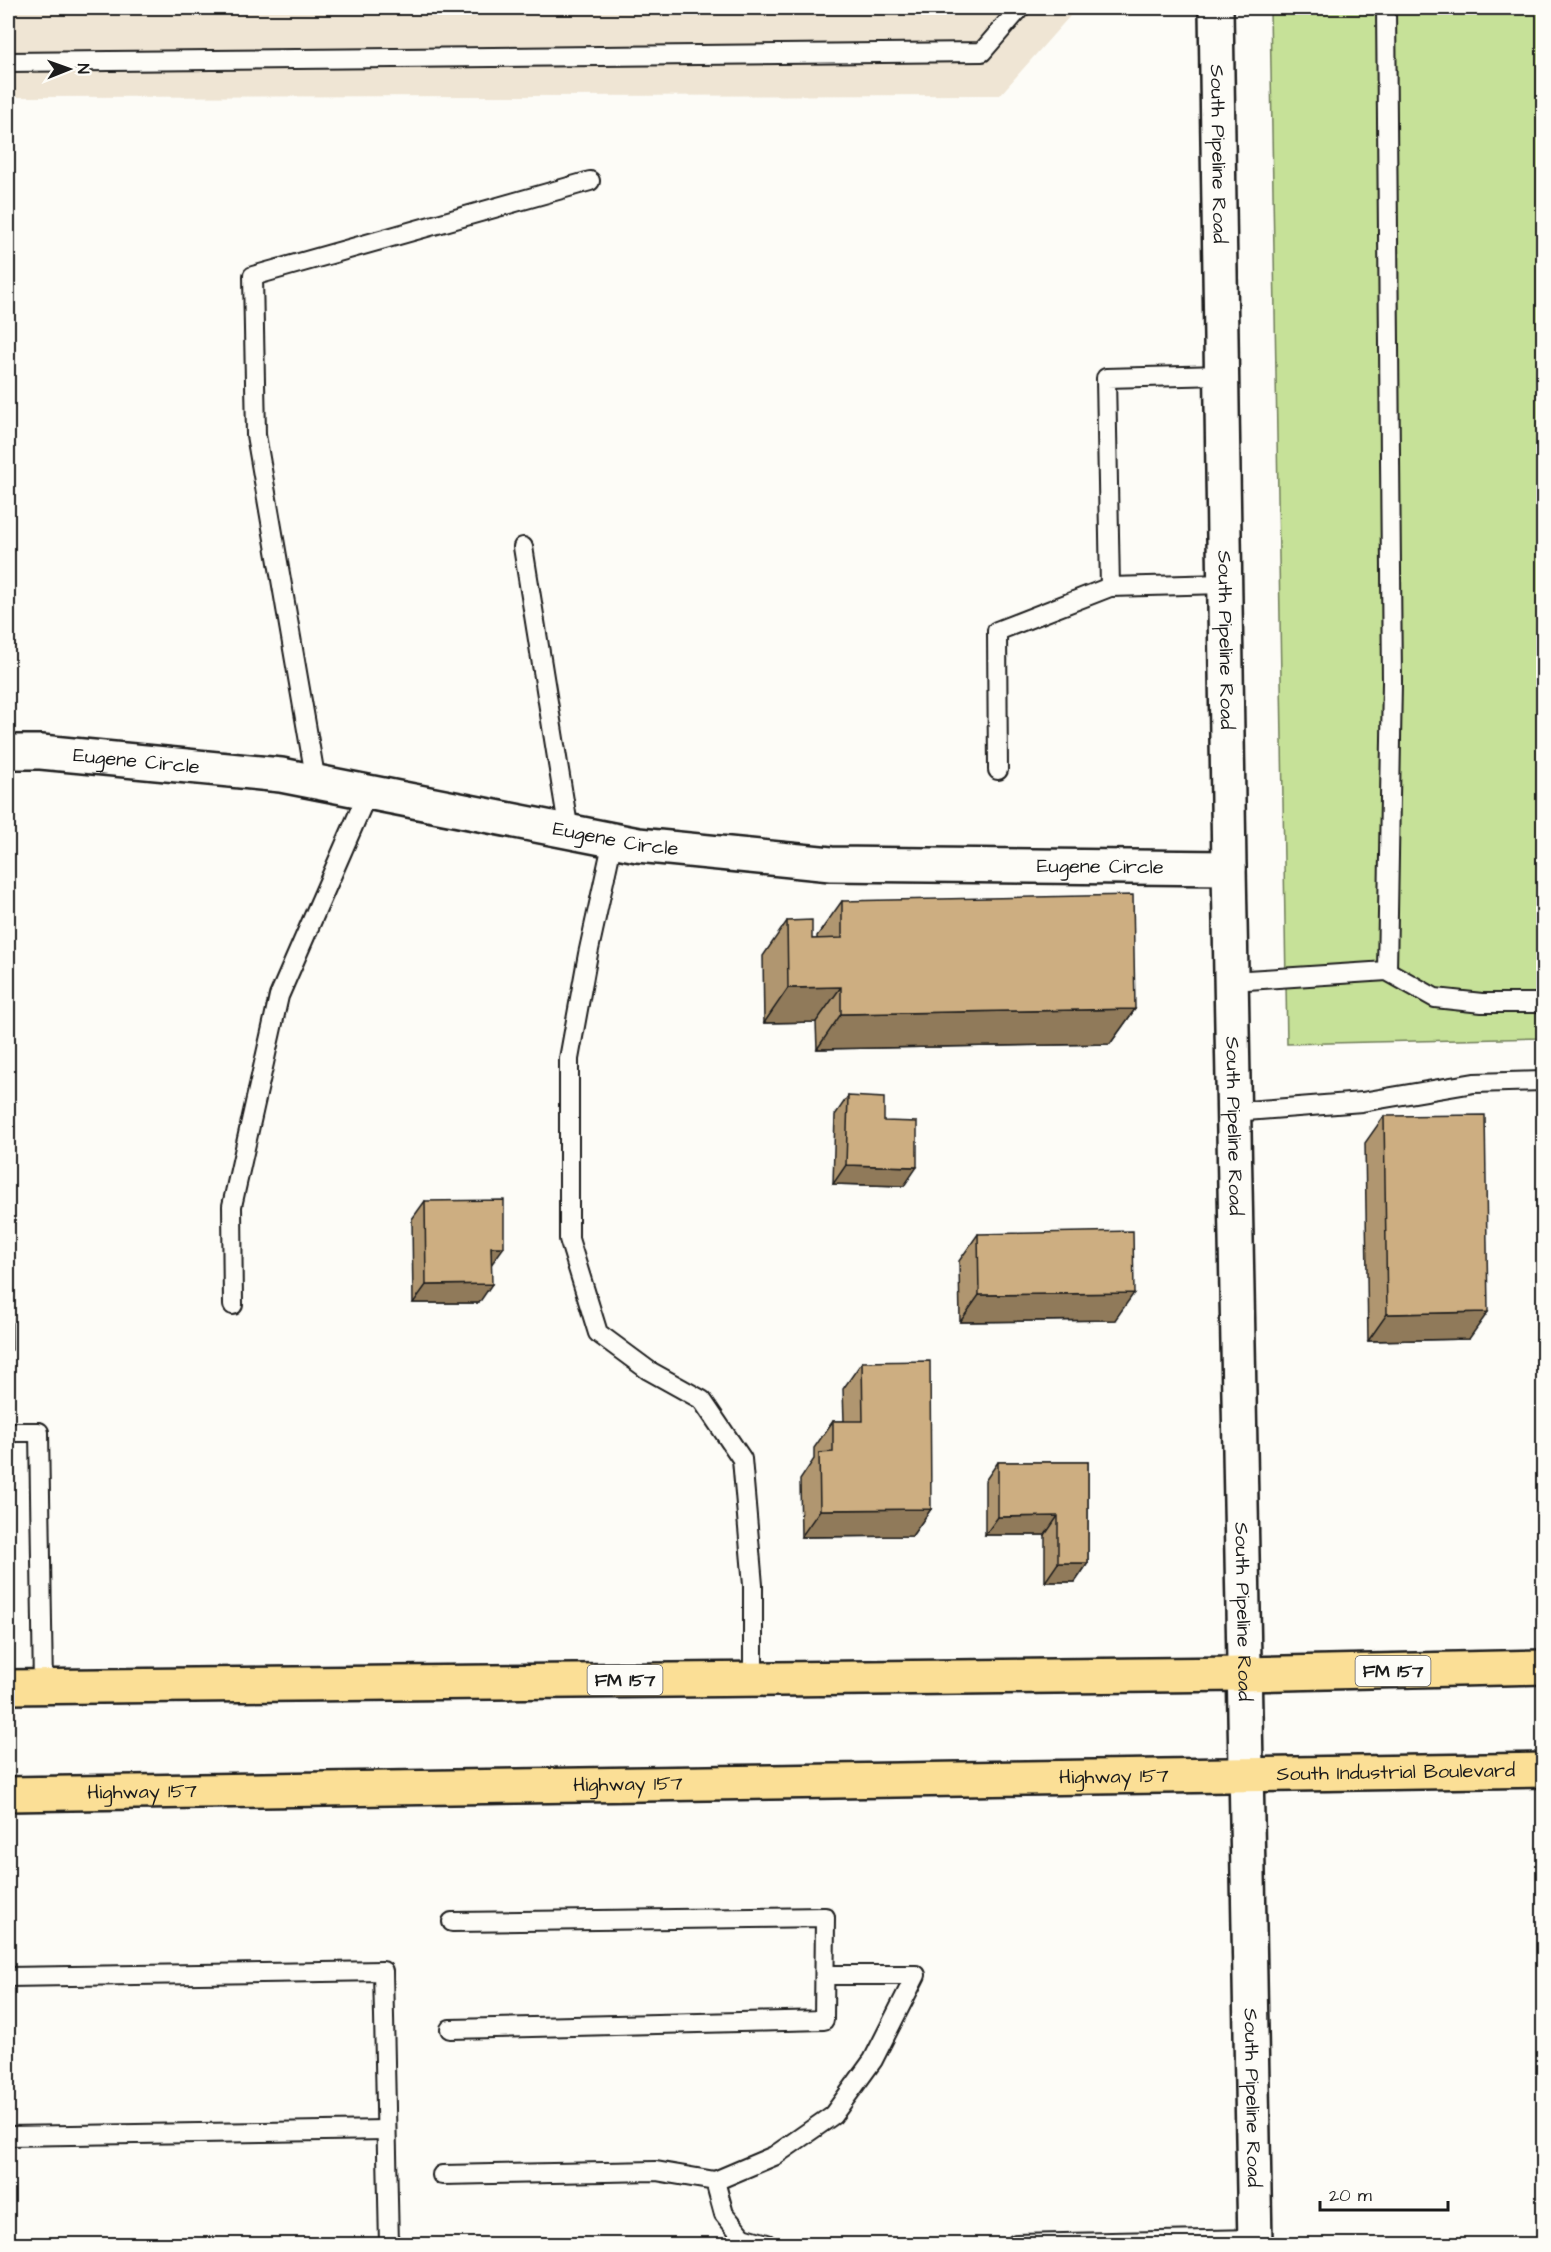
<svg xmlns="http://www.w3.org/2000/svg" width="1551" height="2252" viewBox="0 0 1551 2252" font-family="'Architects Daughter',sans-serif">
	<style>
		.built { fill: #efe5d4 }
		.green { fill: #c6e198; stroke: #717e5a; stroke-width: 1.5 }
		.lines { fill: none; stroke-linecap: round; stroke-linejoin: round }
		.lane-casing { stroke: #1c1c1c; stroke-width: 22 }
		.street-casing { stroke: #1c1c1c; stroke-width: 38 }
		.secondary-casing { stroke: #1c1c1c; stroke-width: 38 }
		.primary-casing { stroke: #1c1c1c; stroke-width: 38 }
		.lane { stroke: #fdfcf7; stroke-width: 18 }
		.street { stroke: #fdfcf7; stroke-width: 33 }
		.secondary { stroke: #fdfcf7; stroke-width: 33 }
		.primary { stroke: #fbdf96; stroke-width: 33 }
		.wall { fill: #b0966f; stroke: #1c1c1c; stroke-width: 1.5 }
		.shaded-wall { fill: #907a5a; stroke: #1c1c1c; stroke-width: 1.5 }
		.building { fill: #cdae81; stroke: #1c1c1c; stroke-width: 1.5 }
		.labels { text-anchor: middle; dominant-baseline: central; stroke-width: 4.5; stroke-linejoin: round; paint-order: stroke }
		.shield { fill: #fdfcf7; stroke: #605f5e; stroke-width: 1.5 }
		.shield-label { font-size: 18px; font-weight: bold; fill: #1c1c1c }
		.street-label { font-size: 20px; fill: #1c1c1c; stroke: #fdfcf7 }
	</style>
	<rect width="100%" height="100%" fill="#fdfcf7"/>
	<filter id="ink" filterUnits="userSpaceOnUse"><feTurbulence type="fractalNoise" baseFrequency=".0167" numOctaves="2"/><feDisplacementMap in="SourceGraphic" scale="12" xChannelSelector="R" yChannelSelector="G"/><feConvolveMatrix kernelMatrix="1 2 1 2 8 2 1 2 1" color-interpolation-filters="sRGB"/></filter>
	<g filter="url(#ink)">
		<path class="built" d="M 8,8 L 1077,8 L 1000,95 L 8,97 Z"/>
		<path class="green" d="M 1270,8 L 1543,8 L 1543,1038 L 1287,1044 Z"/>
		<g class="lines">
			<g class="lane-casing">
				<g id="lane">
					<path d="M 1386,8 L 1392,682 L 1387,971"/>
					<path d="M 8,62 L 982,52 L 1020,8"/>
					<path d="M 1222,375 L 1106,378 L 1110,587 L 1224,584"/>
					<path d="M 523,547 L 569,832"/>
					<path d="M 998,770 L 997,631 L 1110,587"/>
					<path d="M 316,782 L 256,435 L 253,276 L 590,181"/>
					<path d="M 613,840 L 588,954 L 569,1059 L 569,1239 L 598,1333 L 648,1370 L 702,1400 L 742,1459 L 753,1585 L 753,1679"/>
					<path d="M 1231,981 L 1387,971 L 1435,998 L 1482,1003 L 1544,1003"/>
					<path d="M 1233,1112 L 1362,1102 L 1474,1083 L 1544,1081"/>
					<path d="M 233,1305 L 232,1206 L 279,996 L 368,792"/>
					<path d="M 8,1432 L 39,1432 L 43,1686"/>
					<path d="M 8,1977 L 383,1971 L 389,2244"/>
					<path d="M 450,2029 L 824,2020 L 825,1917 L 452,1922"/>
					<path d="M 8,2136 L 386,2130"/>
					<path d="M 442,2175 L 656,2171 L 715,2181 L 724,2214 L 743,2237 L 767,2244"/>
					<path d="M 715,2181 L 774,2156 L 833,2115 L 873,2060 L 916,1975 L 825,1975"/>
					<path d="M 1016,2244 L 1255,2239"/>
				</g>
			</g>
			<g class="street-casing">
				<g id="street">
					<path id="s1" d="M 8,752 L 41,752 L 281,775 L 638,845 L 831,864 L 1229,868"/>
				</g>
			</g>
			<g class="secondary-casing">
				<g id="secondary">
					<path id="s2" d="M 1216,8 L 1229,868 L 1255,2244"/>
				</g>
			</g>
			<g class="primary-casing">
				<g id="primary">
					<path d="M 8,1687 L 1243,1674 L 1544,1667"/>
					<path id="s3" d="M 8,1794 L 1544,1770"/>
				</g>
			</g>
			<use href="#lane" class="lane"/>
			<use href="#street" class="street"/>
			<use href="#secondary" class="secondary"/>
			<use href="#primary" class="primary"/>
		</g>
		<g class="wall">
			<path d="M 842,901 L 1135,1009 L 1110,1044 L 817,1049 L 816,1022 L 764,1023 L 763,956 L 787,921 L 812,939 L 817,939 L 817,936 Z"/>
			<path d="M 848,1096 L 884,1121 L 904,1186 L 833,1184 L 835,1115 Z"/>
			<path d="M 1384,1116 L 1469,1339 L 1368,1341 L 1365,1143 Z"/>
			<path d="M 425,1201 L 491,1265 L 479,1303 L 413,1303 L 412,1219 Z"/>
			<path d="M 978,1234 L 1115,1320 L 960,1322 L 959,1261 Z"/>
			<path d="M 862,1362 L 931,1509 L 912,1536 L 801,1537 L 800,1480 L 814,1459 L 814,1448 L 833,1421 L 844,1421 L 843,1389 Z"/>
			<path d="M 998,1462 L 1088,1462 L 1088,1563 L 1075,1582 L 1045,1582 L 1045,1535 L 985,1535 L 985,1481 Z"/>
		</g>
		<g class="shaded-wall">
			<path d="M 841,987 L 816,1022 L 764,1023 L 788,988 Z"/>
			<path d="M 1135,1009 L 1110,1044 L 817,1049 L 841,1014 Z"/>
			<path d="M 846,1165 L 917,1167 L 904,1186 L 833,1184 Z"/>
			<path d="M 491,1247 L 504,1247 L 491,1265 Z"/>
			<path d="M 492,1284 L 479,1303 L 413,1303 L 426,1285 Z"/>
			<path d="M 1134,1293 L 1115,1320 L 960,1322 L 979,1295 Z"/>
			<path d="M 1488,1312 L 1469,1339 L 1368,1341 L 1387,1314 Z"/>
			<path d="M 931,1509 L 912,1536 L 801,1537 L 820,1510 Z"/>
			<path d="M 1058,1516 L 1045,1535 L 985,1535 L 998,1517 Z"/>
			<path d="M 1058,1563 L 1088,1563 L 1075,1582 L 1045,1582 Z"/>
		</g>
		<g class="building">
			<path d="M 1133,895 L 1135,1009 L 841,1014 L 841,987 L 788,988 L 787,921 L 812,920 L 812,939 L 842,938 L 842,901 Z"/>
			<path d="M 848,1096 L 884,1098 L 884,1121 L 917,1122 L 917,1167 L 846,1165 Z"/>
			<path d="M 1485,1115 L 1488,1312 L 1387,1314 L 1384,1116 Z"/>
			<path d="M 504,1200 L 504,1247 L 491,1247 L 492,1284 L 426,1285 L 425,1201 Z"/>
			<path d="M 8,1208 L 11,1208 L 12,1350 L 8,1350 Z"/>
			<path d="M 1133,1231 L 1134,1293 L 979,1295 L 978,1234 Z"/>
			<path d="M 930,1361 L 931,1509 L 820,1510 L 819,1453 L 833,1452 L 833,1421 L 863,1421 L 862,1362 Z"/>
			<path d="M 998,1462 L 1088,1462 L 1088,1563 L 1058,1563 L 1058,1516 L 998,1517 Z"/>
		</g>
	</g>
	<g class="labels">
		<g class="shield">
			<rect x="1355.5" y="1656" width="75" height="30" rx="4.5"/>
			<rect x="587.5" y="1665" width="75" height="30" rx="4.5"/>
		</g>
		<g class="shield-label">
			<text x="1393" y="1671">FM 157</text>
			<text x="625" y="1680">FM 157</text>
		</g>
		<g class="street-label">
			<text stroke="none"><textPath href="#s2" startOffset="146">South Pipeline Road</textPath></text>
			<text stroke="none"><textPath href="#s2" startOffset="632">South Pipeline Road</textPath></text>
			<text stroke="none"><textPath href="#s1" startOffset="129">Eugene Circle</textPath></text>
			<text stroke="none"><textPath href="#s1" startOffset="615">Eugene Circle</textPath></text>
			<text stroke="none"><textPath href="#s1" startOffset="1101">Eugene Circle</textPath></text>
			<text stroke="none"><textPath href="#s2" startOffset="1118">South Pipeline Road</textPath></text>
			<text stroke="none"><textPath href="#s2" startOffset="1604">South Pipeline Road</textPath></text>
			<text stroke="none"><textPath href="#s3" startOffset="1388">South Industrial Boulevard</textPath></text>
			<text stroke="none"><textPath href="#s3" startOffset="1106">Highway 157</textPath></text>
			<text stroke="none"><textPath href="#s3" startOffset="620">Highway 157</textPath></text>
			<text stroke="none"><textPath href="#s3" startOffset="134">Highway 157</textPath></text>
			<text stroke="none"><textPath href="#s2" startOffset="2090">South Pipeline Road</textPath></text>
		</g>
	</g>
	<rect width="1551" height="2252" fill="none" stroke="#fdfcf7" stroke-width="30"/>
	<rect x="15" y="15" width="1521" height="2222" fill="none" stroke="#1c1c1c" stroke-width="2" filter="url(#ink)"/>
	<g transform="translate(69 69) rotate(89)" stroke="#fdfcf7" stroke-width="4.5" paint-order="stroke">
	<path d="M0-4.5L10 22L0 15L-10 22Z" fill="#1c1c1c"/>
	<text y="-9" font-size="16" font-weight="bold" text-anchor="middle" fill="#1c1c1c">N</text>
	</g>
	<path d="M1320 2201v9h128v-9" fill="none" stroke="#1c1c1c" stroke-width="3"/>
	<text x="1329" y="2201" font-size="18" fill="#1c1c1c" stroke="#fdfcf7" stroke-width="4.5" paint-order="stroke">20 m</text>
</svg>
